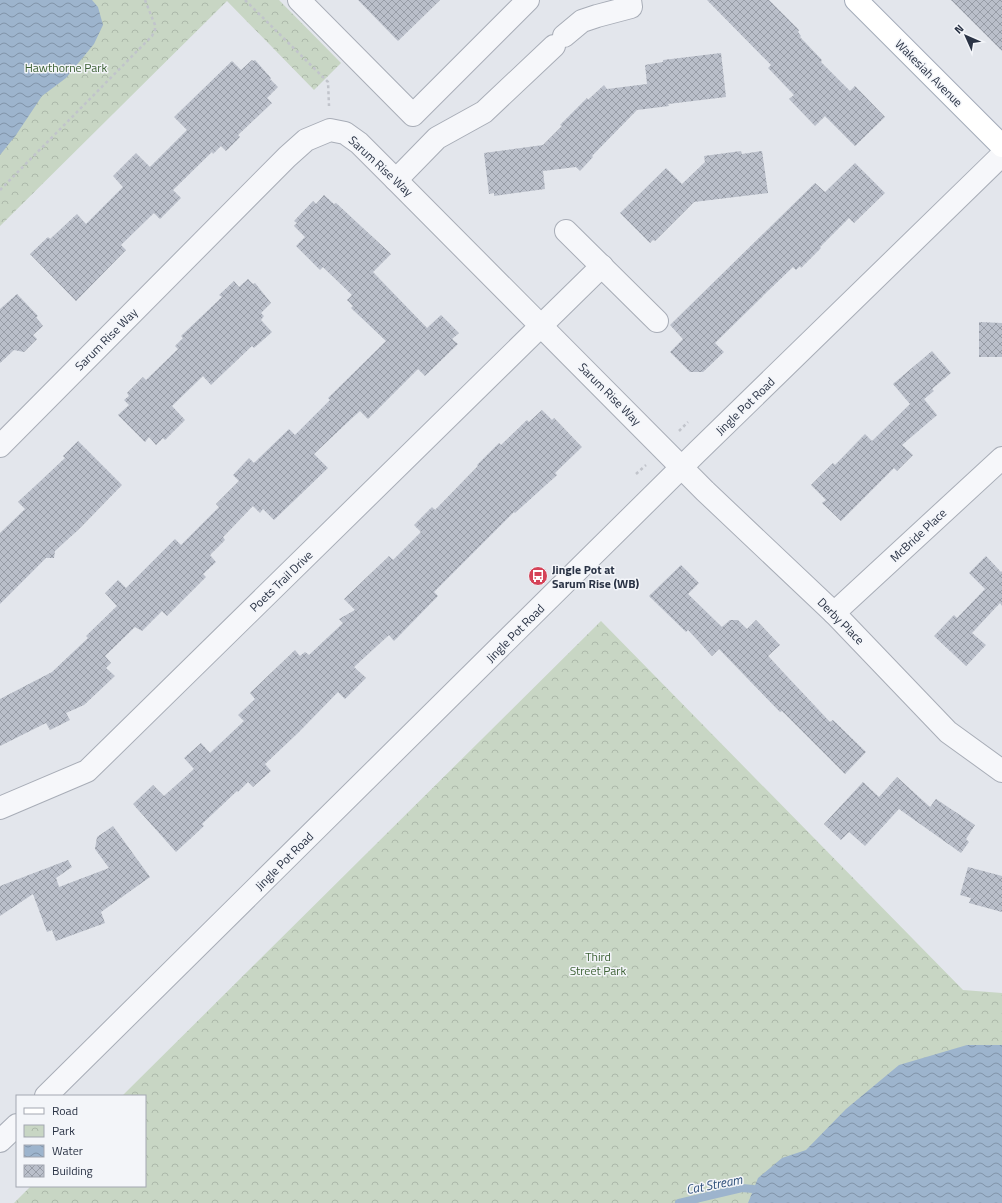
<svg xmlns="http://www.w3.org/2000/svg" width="1002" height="1203" viewBox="0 0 1002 1203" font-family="'Titillium Web',sans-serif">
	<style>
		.park { fill: url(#park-crowns) }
		.water { fill: url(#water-waves) }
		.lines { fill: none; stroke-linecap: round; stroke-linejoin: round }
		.stream { stroke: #9db4cd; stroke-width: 8 }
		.building { fill: url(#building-cross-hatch) }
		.minor-casing { stroke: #a8adb7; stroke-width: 24 }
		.major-casing { stroke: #a2aab8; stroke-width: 24 }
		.path { stroke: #c1c4cb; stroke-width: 2.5; stroke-dasharray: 3 3; stroke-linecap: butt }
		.minor { stroke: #f6f7fa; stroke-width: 22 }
		.major { stroke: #fff; stroke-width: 22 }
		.labels { text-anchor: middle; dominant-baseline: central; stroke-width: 3; stroke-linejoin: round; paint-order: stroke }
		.park-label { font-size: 12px; fill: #3e6236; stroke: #f3f5f9 }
		.street-label { font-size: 12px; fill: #2a3345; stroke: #f3f5f9 }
		.poi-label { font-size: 12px; font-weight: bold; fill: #2a3345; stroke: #f3f5f9; text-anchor: start }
		.water-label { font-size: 13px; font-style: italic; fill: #31527c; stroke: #f3f5f9 }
	</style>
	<defs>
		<pattern id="park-crowns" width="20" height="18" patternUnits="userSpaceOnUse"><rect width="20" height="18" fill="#c8d6c4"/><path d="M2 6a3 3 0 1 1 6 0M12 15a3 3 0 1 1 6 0" fill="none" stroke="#acb8aa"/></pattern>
		<pattern id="water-waves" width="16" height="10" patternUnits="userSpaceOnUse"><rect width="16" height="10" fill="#9db4cd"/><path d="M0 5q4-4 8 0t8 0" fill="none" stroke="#8093a8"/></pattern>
		<pattern id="building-cross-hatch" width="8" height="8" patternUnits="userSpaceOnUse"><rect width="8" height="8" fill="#babfca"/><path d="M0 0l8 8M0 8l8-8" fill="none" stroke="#979ca6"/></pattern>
	</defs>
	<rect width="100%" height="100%" fill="#e3e6ec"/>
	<g class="park">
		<path d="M 0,0 L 279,0 L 341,63 L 314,90 L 227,1 L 0,226 Z"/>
		<path d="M 601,621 L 963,990 L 1002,993 L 1002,1203 L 14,1203 L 31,1186 L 145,1186 L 145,1096 L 122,1096 Z"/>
	</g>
	<g class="water">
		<path d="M 0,0 L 92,0 L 98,7 L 103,25 L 94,44 L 66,78 L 42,96 L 16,135 L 0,155 Z"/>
		<path d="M 967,1045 L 1002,1045 L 1002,1203 L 748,1203 L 758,1178 L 782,1158 L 806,1150 L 846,1109 L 899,1065 Z"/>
	</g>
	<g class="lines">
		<path class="stream" d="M 679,1203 L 742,1188 L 753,1189"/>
	</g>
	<g class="building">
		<path d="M 358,0 L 440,0 L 398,41 Z"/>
		<path d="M 707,0 L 769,0 L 799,30 L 798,32 L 801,36 L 800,37 L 822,60 L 821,62 L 850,91 L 855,86 L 885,117 L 855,146 L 825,116 L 815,126 L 789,99 L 794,95 L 768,68 L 771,65 Z"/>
		<path d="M 951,0 L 1002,0 L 1002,51 Z"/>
		<path d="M 721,53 L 726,97 L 668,104 L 669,106 L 637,110 L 592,156 L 593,157 L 580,171 L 576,167 L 543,171 L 545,189 L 494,196 L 494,193 L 489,194 L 484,153 L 543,145 L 562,126 L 560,125 L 587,98 L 588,100 L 604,85 L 607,89 L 647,84 L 645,65 L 663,62 L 663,60 Z"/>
		<path d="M 252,60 L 253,61 L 255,60 L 271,78 L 270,79 L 278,87 L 267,98 L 272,103 L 238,135 L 240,137 L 226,151 L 221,146 L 213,154 L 212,152 L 173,190 L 181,198 L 160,219 L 154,213 L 121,245 L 126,250 L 76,301 L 30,254 L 48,237 L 50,239 L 77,214 L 86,224 L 123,187 L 113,176 L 136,153 L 150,167 L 187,130 L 174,117 L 232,61 L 241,70 Z"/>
		<path d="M 741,151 L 742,154 L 762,151 L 768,193 L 694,202 L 655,241 L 653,240 L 650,243 L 620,213 L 666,168 L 682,184 L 705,162 L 704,156 Z"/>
		<path d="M 855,163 L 885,193 L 854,223 L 849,218 L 820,247 L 821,248 L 801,268 L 800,266 L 796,270 L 793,267 L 770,289 L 715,343 L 724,352 L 703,372 L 690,372 L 670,352 L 683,339 L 670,325 L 815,183 L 825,192 Z"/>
		<path d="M 324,195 L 334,204 L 336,203 L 391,254 L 373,272 L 427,328 L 441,315 L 459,333 L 452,339 L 458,344 L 425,376 L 418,369 L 368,419 L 360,411 L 350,420 L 314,454 L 328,468 L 274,520 L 263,509 L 260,513 L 253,506 L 223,537 L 225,540 L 210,555 L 216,562 L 203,574 L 206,577 L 167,616 L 162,611 L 142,631 L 135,627 L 105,656 L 111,663 L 106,668 L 115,676 L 84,705 L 66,713 L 70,720 L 50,730 L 46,723 L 0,746 L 0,699 L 52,672 L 88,638 L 86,636 L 117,606 L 105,593 L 118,580 L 126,588 L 175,539 L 181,545 L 219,507 L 216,504 L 239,481 L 233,475 L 249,458 L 254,463 L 289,429 L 295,435 L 330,400 L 328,398 L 386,341 L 351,308 L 353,306 L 347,300 L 352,295 L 323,267 L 320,270 L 296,246 L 305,237 L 294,226 L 297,223 L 294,221 L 313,201 L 316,204 Z"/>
		<path d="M 248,279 L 253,284 L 255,283 L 271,303 L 261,313 L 264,316 L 261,320 L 272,332 L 254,348 L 252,346 L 211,385 L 203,376 L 172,406 L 185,420 L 165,440 L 163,438 L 156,445 L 149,437 L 145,442 L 118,415 L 129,405 L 124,400 L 129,396 L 127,393 L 143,377 L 146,380 L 178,349 L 175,346 L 183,338 L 181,336 L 222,297 L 219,295 L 234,281 L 239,287 Z"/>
		<path d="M 17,294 L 38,316 L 36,317 L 43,326 L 33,335 L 37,339 L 24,352 L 14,350 L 0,363 L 0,309 Z"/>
		<path d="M 979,322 L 1002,323 L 1002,357 L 979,357 Z"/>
		<path d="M 932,351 L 951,373 L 932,389 L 934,391 L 924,399 L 937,415 L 902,445 L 913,455 L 897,471 L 894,468 L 841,521 L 822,503 L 826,500 L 811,485 L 833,463 L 835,465 L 865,434 L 872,441 L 910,404 L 893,384 Z"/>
		<path d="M 542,410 L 552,420 L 554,418 L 582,447 L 555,473 L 557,475 L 515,513 L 514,512 L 434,592 L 438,596 L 394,641 L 389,635 L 354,667 L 366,678 L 345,699 L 338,692 L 298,733 L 265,764 L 271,771 L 253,787 L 248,782 L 238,792 L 237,791 L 202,824 L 204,826 L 176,852 L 133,804 L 153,785 L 164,796 L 194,769 L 184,758 L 201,743 L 210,753 L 244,721 L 238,715 L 255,699 L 250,693 L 295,650 L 300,656 L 305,652 L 309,655 L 343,623 L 339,619 L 355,610 L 344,599 L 389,556 L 393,560 L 421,532 L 414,525 L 432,507 L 435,510 L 478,466 L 477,465 L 499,443 L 501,445 L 527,420 L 529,422 Z"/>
		<path d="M 78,441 L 122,485 L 79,529 L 55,551 L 54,558 L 46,558 L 0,604 L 0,533 L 25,509 L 18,502 L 65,458 L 63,456 Z"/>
		<path d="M 986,556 L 1001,572 L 1002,571 L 1002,606 L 1000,603 L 972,633 L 986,645 L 966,666 L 934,636 L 954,615 L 957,618 L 985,589 L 969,573 Z"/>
		<path d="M 681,565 L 699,583 L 688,594 L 722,627 L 730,620 L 738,620 L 747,629 L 756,620 L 780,645 L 768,656 L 830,722 L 833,720 L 866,752 L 845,774 L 782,711 L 780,712 L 719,649 L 712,656 L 688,630 L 686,632 L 649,596 Z"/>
		<path d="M 897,777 L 930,807 L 936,799 L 975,825 L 966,839 L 969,842 L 961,853 L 899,809 L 865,846 L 849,832 L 841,840 L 824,824 L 863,782 L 879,797 Z"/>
		<path d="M 113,826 L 150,877 L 101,912 L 105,923 L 56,941 L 52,930 L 47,932 L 33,894 L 0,916 L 0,886 L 68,860 L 72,867 L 56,878 L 59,887 L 109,868 L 95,849 L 97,837 Z"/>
		<path d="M 968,867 L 1002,876 L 1002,912 L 969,903 L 971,898 L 960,895 Z"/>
	</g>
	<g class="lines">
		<g class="minor-casing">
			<g id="minor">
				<path d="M 299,0 L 413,115 L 528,0"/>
				<path d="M 564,36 L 582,21 L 597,16 L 631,7 L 630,0"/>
				<path d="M 396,180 L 437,138 L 484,112 L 554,46"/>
				<path d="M 566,231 L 657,321"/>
				<path d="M 0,446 L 287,157 L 306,140 L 330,130 L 345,133 L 359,143 L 396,180 L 705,491 L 834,613 L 948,732 L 1002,771"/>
				<path d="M 834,613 L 1002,458"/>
				<path d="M 0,808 L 87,771 L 602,266"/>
				<path d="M 46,1096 L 696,453 L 1002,155"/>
				<path d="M 0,1141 L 17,1125"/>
			</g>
		</g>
		<g class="major-casing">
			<path id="major" d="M 856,0 L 1002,146"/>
		</g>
		<g class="path">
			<path d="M 245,0 L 328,82 L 329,106"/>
			<path d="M 0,190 L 152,36 L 155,30 L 155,25 L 145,0"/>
			<path d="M 679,431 L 688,422"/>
			<path d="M 636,474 L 646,465"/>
		</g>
		<use href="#minor" class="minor"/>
		<use href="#major" class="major"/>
	</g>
	<defs>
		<g id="bus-disc" transform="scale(1)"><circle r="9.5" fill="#d54358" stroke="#f3f5f9"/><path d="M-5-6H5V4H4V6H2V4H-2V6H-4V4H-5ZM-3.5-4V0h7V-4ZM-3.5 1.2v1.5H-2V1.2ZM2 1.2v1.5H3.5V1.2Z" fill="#fff"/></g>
	</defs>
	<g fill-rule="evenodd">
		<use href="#bus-disc" x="538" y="576"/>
	</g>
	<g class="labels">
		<g class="park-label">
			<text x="66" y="67">Hawthorne Park</text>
			<text x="598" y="956">Third<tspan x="598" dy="14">Street Park</tspan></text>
		</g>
		<g class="street-label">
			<text transform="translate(929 73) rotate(45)">Wakesiah Avenue</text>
			<text transform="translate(381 166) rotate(43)">Sarum Rise Way</text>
			<text transform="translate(106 339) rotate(-45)">Sarum Rise Way</text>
			<text transform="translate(610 394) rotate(45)">Sarum Rise Way</text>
			<text transform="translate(745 406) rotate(-44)">Jingle Pot Road</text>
			<text transform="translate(918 535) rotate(-43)">McBride Place</text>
			<text transform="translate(281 581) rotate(-44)">Poets Trail Drive</text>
			<text transform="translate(841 621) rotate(45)">Derby Place</text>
			<text transform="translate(515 633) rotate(-45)">Jingle Pot Road</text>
			<text transform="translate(284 861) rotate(-45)">Jingle Pot Road</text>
		</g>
		<g class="poi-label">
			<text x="552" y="569">Jingle Pot at<tspan x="552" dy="14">Sarum Rise (WB)</tspan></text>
		</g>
		<g class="water-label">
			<text transform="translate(714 1184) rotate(-11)">Cat Stream</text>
		</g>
	</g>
	<rect x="16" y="1095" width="130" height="92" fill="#f3f5f9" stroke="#a3a7b1"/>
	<rect x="24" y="1108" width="20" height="6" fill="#ffffff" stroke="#a3a7b1"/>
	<text x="52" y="1115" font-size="12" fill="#2a3345">Road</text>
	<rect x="24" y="1125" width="20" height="12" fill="url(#park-crowns)" stroke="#a3a7b1"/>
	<text x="52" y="1135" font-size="12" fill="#2a3345">Park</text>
	<rect x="24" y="1145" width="20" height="12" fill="url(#water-waves)" stroke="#a3a7b1"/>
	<text x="52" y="1155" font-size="12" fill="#2a3345">Water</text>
	<rect x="24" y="1165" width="20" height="12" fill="url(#building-cross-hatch)" stroke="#a3a7b1"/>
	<text x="52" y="1175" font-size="12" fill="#2a3345">Building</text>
	<g transform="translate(966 36) rotate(315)" stroke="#f3f5f9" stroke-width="3" paint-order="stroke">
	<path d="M0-3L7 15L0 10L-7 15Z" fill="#2a3345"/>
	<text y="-6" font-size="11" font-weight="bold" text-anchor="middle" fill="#2a3345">N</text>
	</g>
</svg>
